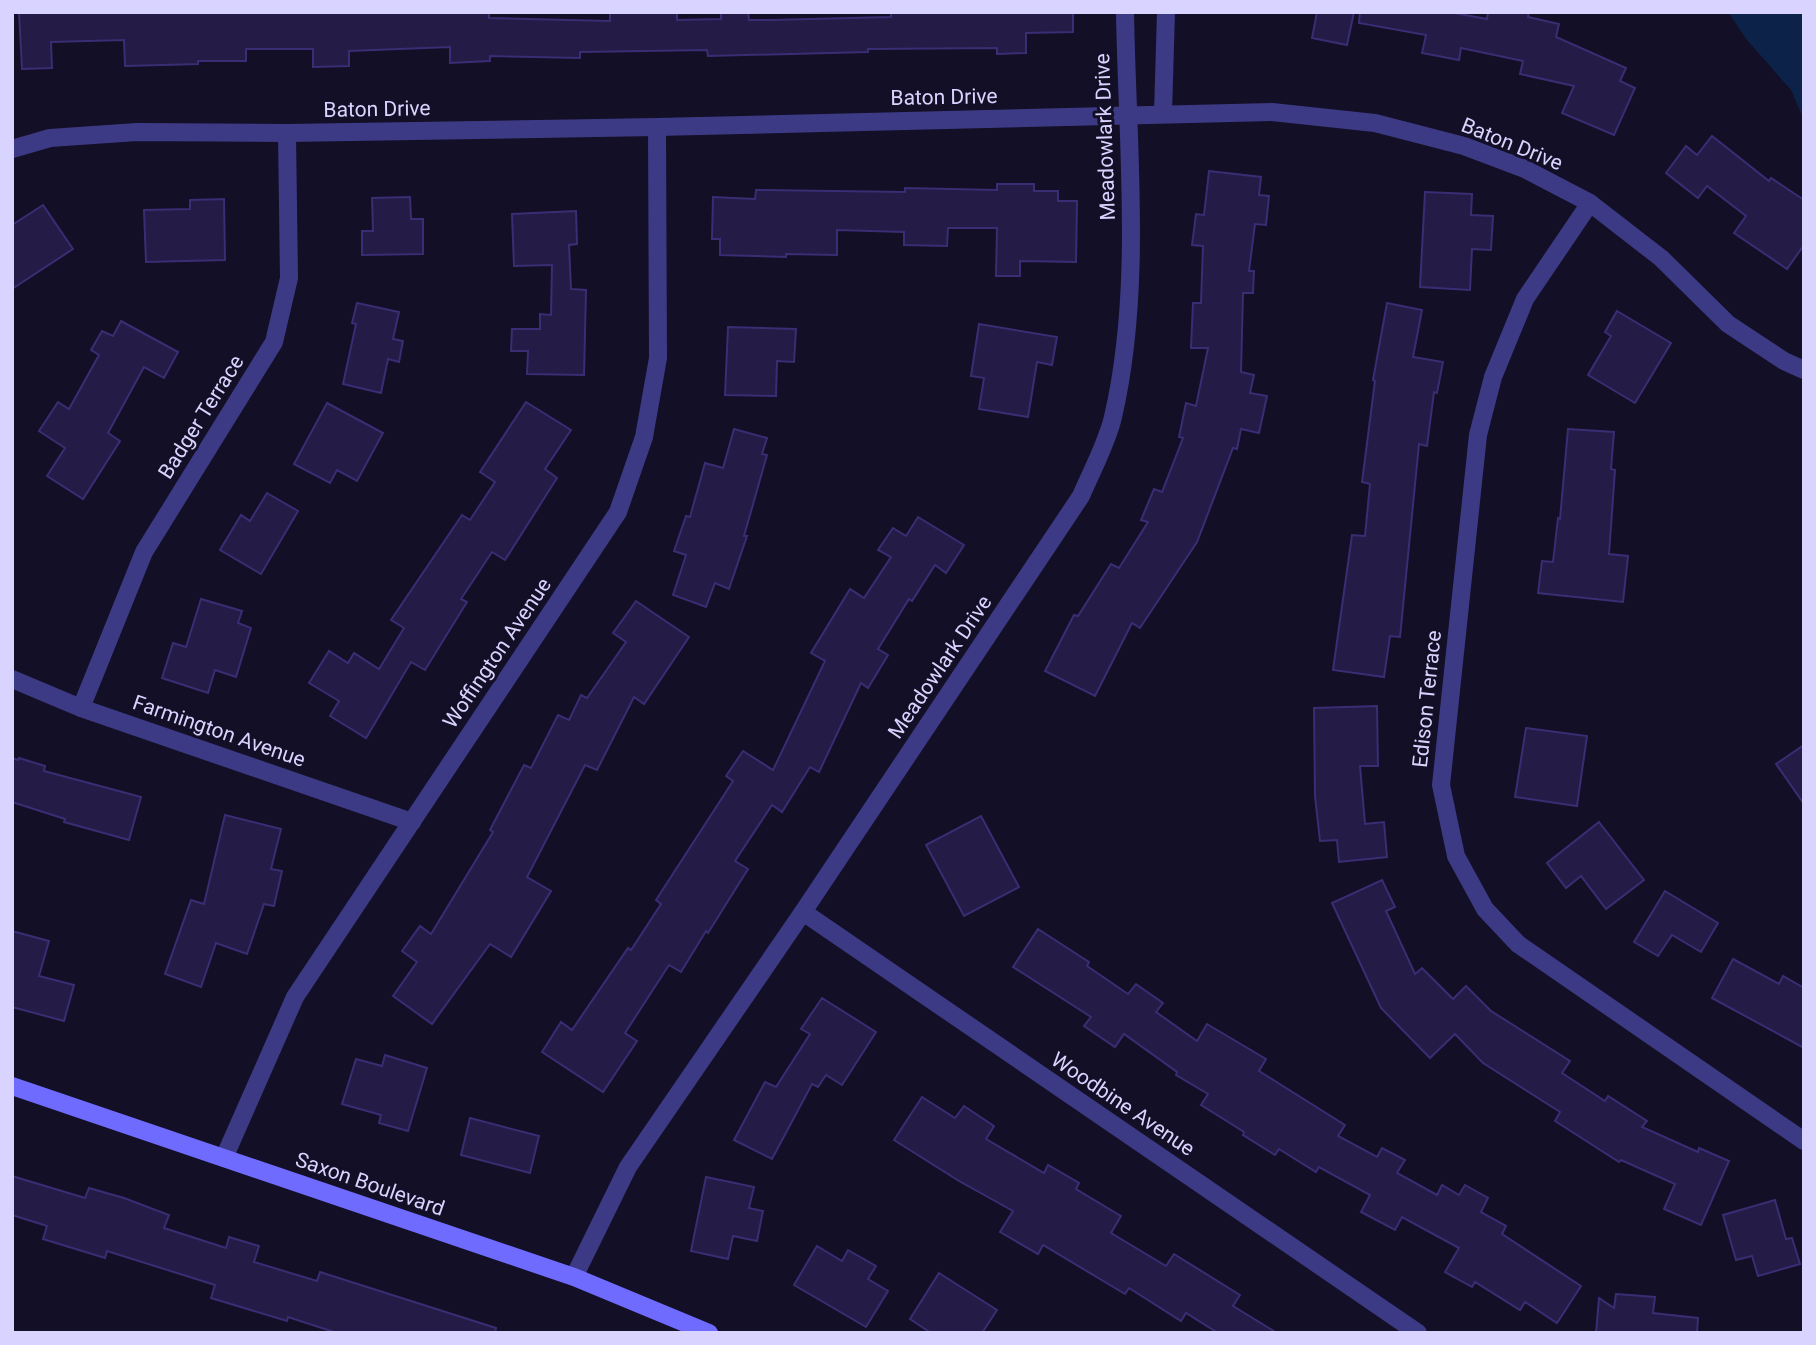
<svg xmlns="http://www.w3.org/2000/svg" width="1816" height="1345" viewBox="0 0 1816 1345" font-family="Roboto,sans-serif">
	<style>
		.water { fill: #0c2248 }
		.building { fill: #241b47; stroke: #3b2d73; stroke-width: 2 }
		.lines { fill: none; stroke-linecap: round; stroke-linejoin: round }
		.street { stroke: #3d3a85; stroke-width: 18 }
		.secondary { stroke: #6f6bff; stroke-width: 18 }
		.labels { text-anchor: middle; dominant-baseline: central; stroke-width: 6; stroke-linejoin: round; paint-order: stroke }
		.street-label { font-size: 21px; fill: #d9d4ff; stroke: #130f26 }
	</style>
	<rect width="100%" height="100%" fill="#130f26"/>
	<path class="water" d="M 1728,12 L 1804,12 L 1804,120 L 1791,90 L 1747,40 Z"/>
	<g class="building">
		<path d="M 19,12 L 489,12 L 489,18 L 610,21 L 610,13 L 677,12 L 677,20 L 721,19 L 721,12 L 748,12 L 749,20 L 771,20 L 891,17 L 891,12 L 1073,12 L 1073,32 L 1026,33 L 1026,53 L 997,54 L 997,48 L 868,49 L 868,52 L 708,56 L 707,50 L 580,52 L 580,58 L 490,56 L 490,61 L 450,63 L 450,47 L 349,51 L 349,66 L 313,67 L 313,49 L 246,49 L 246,61 L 198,61 L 198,64 L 125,66 L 124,40 L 51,42 L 52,68 L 22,69 Z"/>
		<path d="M 1317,12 L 1354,12 L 1347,45 L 1312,38 Z"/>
		<path d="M 1360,12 L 1449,12 L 1487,19 L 1488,12 L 1529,12 L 1528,17 L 1559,24 L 1556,37 L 1626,68 L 1620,81 L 1635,88 L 1614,135 L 1562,113 L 1574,86 L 1520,74 L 1523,61 L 1461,48 L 1459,60 L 1422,53 L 1426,35 L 1359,23 Z"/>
		<path d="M 1712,136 L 1769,181 L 1771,178 L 1804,200 L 1804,245 L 1787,269 L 1734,233 L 1746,216 L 1707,186 L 1698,198 L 1666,173 L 1686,146 L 1697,155 Z"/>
		<path d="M 1209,171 L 1261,177 L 1259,195 L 1269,196 L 1266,225 L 1255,224 L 1249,271 L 1254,271 L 1253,293 L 1243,293 L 1241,372 L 1254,375 L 1250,393 L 1267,396 L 1259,433 L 1241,429 L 1237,449 L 1233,448 L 1197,542 L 1140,628 L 1132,623 L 1095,696 L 1045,671 L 1074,615 L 1078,616 L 1111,564 L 1119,568 L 1148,522 L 1141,520 L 1154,489 L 1162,492 L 1183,438 L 1179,437 L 1186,403 L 1196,406 L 1208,348 L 1191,348 L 1193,303 L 1201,303 L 1203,246 L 1192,245 L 1196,214 L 1204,215 Z"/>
		<path d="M 997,184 L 1034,184 L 1034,191 L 1058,191 L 1058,201 L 1077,201 L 1076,262 L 1020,261 L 1020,276 L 996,276 L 997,228 L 948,228 L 947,246 L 904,245 L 904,232 L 837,230 L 837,255 L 786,254 L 786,257 L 720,255 L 720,239 L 712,239 L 713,197 L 755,199 L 756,190 L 905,192 L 905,188 L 997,190 Z"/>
		<path d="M 1425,192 L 1472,194 L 1471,215 L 1493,216 L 1491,250 L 1472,249 L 1470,290 L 1420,287 Z"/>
		<path d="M 410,197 L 411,219 L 423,219 L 423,254 L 362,255 L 362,231 L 373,231 L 372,198 Z"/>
		<path d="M 224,199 L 225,260 L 146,262 L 144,210 L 190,209 L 190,200 Z"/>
		<path d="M 43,205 L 73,249 L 12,289 L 12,225 Z"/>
		<path d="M 576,211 L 577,244 L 569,245 L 571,289 L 586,290 L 584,375 L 527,374 L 528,351 L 511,351 L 512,329 L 540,329 L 540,314 L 551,315 L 552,265 L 514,266 L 512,214 Z"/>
		<path d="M 357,303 L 399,312 L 393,339 L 403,341 L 399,362 L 388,359 L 381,393 L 343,384 L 356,324 L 352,323 Z"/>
		<path d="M 1387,303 L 1422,310 L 1413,357 L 1443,362 L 1437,393 L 1434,392 L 1427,446 L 1419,444 L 1400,637 L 1390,636 L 1384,677 L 1333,670 L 1352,535 L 1365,536 L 1370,484 L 1362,482 L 1375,381 L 1373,380 Z"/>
		<path d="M 1617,311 L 1671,343 L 1635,403 L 1588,375 L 1611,336 L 1605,332 Z"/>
		<path d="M 121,321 L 178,352 L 164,378 L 144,367 L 108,433 L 120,441 L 83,499 L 47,476 L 65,448 L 39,431 L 58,402 L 69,409 L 99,355 L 91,350 L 102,331 L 113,336 Z"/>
		<path d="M 979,324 L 1057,337 L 1052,365 L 1037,362 L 1028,417 L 979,409 L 984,378 L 971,376 Z"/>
		<path d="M 728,327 L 796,329 L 794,362 L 777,361 L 776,396 L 725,395 Z"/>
		<path d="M 526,402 L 571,430 L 545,469 L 557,478 L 505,560 L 492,552 L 461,599 L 467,602 L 425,670 L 411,662 L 366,738 L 330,716 L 339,701 L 309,683 L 329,651 L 348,663 L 354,653 L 379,669 L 404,628 L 391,620 L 462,515 L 470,520 L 495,482 L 480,472 Z"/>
		<path d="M 327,403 L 383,433 L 357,481 L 337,470 L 330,483 L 294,464 Z"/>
		<path d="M 734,429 L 767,438 L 762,454 L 767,455 L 744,536 L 747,536 L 729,589 L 715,583 L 706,607 L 673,595 L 686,555 L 674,551 L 686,516 L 690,517 L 705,463 L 723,468 Z"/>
		<path d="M 1568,429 L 1614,432 L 1611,469 L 1615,470 L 1609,554 L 1628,556 L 1623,602 L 1538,593 L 1542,561 L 1553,562 L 1558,518 L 1560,519 Z"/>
		<path d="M 267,493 L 298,511 L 261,574 L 220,550 L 241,515 L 250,521 Z"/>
		<path d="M 918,517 L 964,545 L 946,573 L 935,565 L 912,601 L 909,599 L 878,649 L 888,655 L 868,688 L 861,683 L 819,772 L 810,767 L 782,812 L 772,805 L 735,861 L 748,869 L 708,933 L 706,931 L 681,972 L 669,965 L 625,1033 L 637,1041 L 603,1092 L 542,1052 L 561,1022 L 572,1030 L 628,948 L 631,950 L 661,904 L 656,900 L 733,781 L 726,776 L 743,751 L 773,770 L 825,661 L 811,653 L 850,589 L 864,598 L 891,557 L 878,550 L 893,528 L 906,536 Z"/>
		<path d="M 201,599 L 242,611 L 238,623 L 251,628 L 236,677 L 215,670 L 208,693 L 162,678 L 173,643 L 186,647 Z"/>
		<path d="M 636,601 L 689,637 L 644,704 L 634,697 L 597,770 L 585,765 L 527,877 L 551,891 L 511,957 L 490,944 L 432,1024 L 393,996 L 417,962 L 402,951 L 420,926 L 431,934 L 493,832 L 490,830 L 524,765 L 531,768 L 558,715 L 569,720 L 581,695 L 587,698 L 626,642 L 613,633 Z"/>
		<path d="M 1377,706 L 1378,766 L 1360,766 L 1365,824 L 1384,822 L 1387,857 L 1339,862 L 1337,840 L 1320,841 L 1315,796 L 1314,708 Z"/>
		<path d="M 1526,728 L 1587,736 L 1577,806 L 1515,797 Z"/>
		<path d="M 1804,745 L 1804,804 L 1776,764 Z"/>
		<path d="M 12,758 L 18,760 L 19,758 L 45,766 L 44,771 L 141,797 L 129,840 L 64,822 L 65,819 L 12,802 Z"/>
		<path d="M 225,815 L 281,829 L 271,869 L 282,871 L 274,906 L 264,904 L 247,954 L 216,943 L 201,987 L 165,974 L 191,900 L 204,904 Z"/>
		<path d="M 981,816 L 1019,887 L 964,916 L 926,845 Z"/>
		<path d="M 1599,822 L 1644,880 L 1606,909 L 1581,876 L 1566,888 L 1547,863 Z"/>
		<path d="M 1382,880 L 1395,907 L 1386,911 L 1415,974 L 1422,968 L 1453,999 L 1466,986 L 1491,1011 L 1570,1061 L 1562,1073 L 1605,1101 L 1608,1096 L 1647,1121 L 1642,1127 L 1698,1152 L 1699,1148 L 1729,1161 L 1701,1225 L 1664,1209 L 1675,1184 L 1621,1160 L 1619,1162 L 1555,1121 L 1560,1112 L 1483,1063 L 1455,1034 L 1430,1058 L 1381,1008 L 1332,903 Z"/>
		<path d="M 1665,891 L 1718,923 L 1701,952 L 1672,935 L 1658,956 L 1634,942 Z"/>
		<path d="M 1038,929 L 1089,962 L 1087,966 L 1128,994 L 1136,984 L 1163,1003 L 1156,1012 L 1197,1041 L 1207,1024 L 1266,1059 L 1259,1071 L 1345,1125 L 1338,1136 L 1377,1157 L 1382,1148 L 1405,1160 L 1397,1173 L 1437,1195 L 1442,1185 L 1459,1195 L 1465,1185 L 1488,1198 L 1481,1212 L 1506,1226 L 1502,1234 L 1581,1286 L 1557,1323 L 1525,1302 L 1520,1310 L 1475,1282 L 1472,1287 L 1445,1272 L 1459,1248 L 1402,1217 L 1395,1230 L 1361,1212 L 1370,1195 L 1319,1167 L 1316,1172 L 1279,1149 L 1275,1155 L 1243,1135 L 1244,1132 L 1201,1105 L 1208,1094 L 1176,1075 L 1177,1072 L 1124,1034 L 1115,1047 L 1084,1026 L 1091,1017 L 1013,967 Z"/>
		<path d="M 12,931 L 49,941 L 39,976 L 74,985 L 64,1021 L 12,1007 Z"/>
		<path d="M 1733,959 L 1779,984 L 1783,976 L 1804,988 L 1804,1048 L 1712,998 Z"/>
		<path d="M 822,998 L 876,1032 L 842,1085 L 826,1075 L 818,1087 L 812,1084 L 772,1159 L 734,1140 L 765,1082 L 776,1087 L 810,1034 L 801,1029 Z"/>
		<path d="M 385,1055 L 427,1068 L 408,1131 L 379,1123 L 381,1115 L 342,1104 L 356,1059 L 382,1066 Z"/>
		<path d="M 922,1097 L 955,1118 L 964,1106 L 994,1126 L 986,1139 L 1044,1173 L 1048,1165 L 1079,1183 L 1076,1189 L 1121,1216 L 1111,1233 L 1166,1266 L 1174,1254 L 1240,1295 L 1233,1306 L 1277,1333 L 1218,1333 L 1186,1313 L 1181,1321 L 1129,1288 L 1125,1294 L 1043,1245 L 1038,1254 L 1000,1232 L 1013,1211 L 959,1181 L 894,1140 Z"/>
		<path d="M 470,1118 L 539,1136 L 530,1173 L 461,1155 Z"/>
		<path d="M 12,1176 L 85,1198 L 89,1188 L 124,1198 L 169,1215 L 164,1228 L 226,1248 L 229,1237 L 259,1246 L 254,1262 L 317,1281 L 320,1272 L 496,1328 L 495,1333 L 337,1333 L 288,1317 L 287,1321 L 211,1298 L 215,1285 L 107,1251 L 105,1258 L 43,1239 L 47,1226 L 12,1215 Z"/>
		<path d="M 706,1177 L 754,1187 L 749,1208 L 763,1211 L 757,1241 L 733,1236 L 728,1259 L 691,1251 Z"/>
		<path d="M 1775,1200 L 1786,1239 L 1792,1238 L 1800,1264 L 1758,1276 L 1752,1256 L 1736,1260 L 1723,1215 Z"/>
		<path d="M 817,1246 L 842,1261 L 848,1250 L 876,1266 L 868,1279 L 888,1291 L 866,1327 L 794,1285 Z"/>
		<path d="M 939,1273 L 997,1310 L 982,1333 L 931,1333 L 910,1319 Z"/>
		<path d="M 1616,1294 L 1655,1297 L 1653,1313 L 1698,1318 L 1697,1333 L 1596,1333 L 1599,1298 L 1614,1308 Z"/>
	</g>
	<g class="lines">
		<g class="street">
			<path d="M 1163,113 L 1166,12"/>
			<path d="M 12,149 L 50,138 L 137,132 L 287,133 L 657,127 L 1272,112 L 1375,123 L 1464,146 L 1525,169 L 1590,203 L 1661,258 L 1728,324 L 1784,361 L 1804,370"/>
			<path d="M 1590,203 L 1525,299 L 1493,377 L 1478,435 L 1441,785 L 1456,856 L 1485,909 L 1518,944 L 1804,1141"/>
			<path d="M 12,679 L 81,708 L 412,822"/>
			<path d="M 81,708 L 144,552 L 274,342 L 289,278 L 287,133"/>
			<path d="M 803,912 L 1418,1333"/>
			<path d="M 224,1158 L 295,997 L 618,512 L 644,437 L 658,358 L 657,127"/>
			<path d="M 574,1277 L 628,1167 L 803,912 L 1081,496 C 1092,470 1107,443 1113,417 C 1143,288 1127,144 1125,12"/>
		</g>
		<path class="secondary" d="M 12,1086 L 574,1277 L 709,1333"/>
	</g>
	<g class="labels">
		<g class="street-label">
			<text transform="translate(944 97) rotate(-1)">Baton Drive</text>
			<text transform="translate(377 109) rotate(-1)">Baton Drive</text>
			<text transform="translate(1105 137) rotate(-92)">Meadowlark Drive</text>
			<text transform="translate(1512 144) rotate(22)">Baton Drive</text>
			<text transform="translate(201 417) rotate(-58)">Badger Terrace</text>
			<text transform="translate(497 653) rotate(-56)">Woffington Avenue</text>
			<text transform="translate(940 667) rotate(-56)">Meadowlark Drive</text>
			<text transform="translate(1427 699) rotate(-84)">Edison Terrace</text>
			<text transform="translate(219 731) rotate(19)">Farmington Avenue</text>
			<text transform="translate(1123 1104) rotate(34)">Woodbine Avenue</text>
			<text transform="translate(370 1184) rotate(19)">Saxon Boulevard</text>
		</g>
	</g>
	<rect width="1816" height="1345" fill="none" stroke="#d9d4ff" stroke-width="28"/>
</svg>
